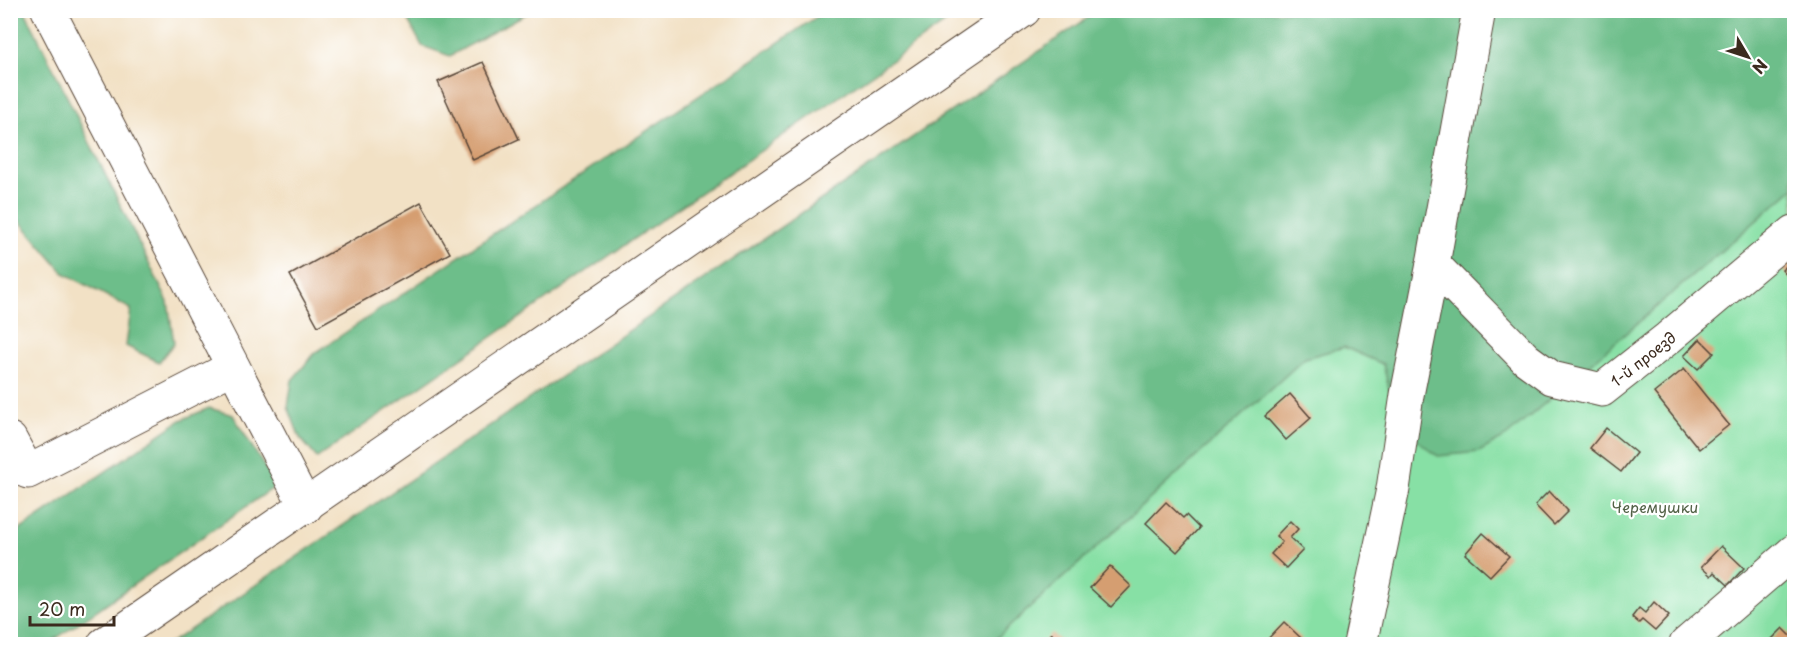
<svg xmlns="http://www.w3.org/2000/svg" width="1805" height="655" viewBox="0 0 1805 655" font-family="'Playpen Sans',sans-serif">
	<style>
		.green { fill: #87e0a5; stroke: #618562; stroke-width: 1.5 }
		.forest { fill: #6dbe8a; stroke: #547454; stroke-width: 1.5 }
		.building { fill: #d59e71 }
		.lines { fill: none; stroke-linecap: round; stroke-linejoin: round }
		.minor-casing { stroke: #564537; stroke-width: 35 }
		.major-casing { stroke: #564537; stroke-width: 35 }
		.minor { stroke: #fff; stroke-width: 33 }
		.major { stroke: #fff; stroke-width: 33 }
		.labels { text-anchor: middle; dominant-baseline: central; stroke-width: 4.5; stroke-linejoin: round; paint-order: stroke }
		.street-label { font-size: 15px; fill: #3b2a1e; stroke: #fff }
		.park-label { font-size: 15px; fill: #526146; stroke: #fff }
	</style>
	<rect width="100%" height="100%" fill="#fff"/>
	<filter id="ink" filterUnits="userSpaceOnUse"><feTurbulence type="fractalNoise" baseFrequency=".0167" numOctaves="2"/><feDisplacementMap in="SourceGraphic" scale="12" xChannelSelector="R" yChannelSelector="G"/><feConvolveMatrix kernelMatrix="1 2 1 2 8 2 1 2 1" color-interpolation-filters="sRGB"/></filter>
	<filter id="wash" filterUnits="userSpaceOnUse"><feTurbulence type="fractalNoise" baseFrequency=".008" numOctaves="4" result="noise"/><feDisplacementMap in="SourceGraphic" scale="24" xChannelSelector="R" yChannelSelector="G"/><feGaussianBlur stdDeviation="1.35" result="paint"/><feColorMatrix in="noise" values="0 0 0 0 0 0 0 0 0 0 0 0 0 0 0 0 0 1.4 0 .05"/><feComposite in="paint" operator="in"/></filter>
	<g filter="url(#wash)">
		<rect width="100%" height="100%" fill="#f2e1c5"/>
		<path class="green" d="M 1794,188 L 1794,644 L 990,644 L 1304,358 L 1344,347 L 1383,364 L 1390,392 L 1507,435 Z"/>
		<g class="forest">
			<path d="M 827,10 L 963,11 L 317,458 L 300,438 L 288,407 L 292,380 L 315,353 Z"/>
			<path d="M 10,11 L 25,11 L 168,302 L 174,343 L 159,362 L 126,346 L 131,309 L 64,273 L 11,211 Z"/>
			<path d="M 403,11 L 531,11 L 450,56 L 422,46 Z"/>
			<path d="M 1098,11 L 1794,11 L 1794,188 L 1507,436 L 1479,452 L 1438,456 L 1409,434 L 1390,392 L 1383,364 L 1344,347 L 1305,358 L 990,644 L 169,644 Z"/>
			<path d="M 209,408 L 233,415 L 276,486 L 48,644 L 11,644 L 11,536 L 181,420 Z"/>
		</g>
		<g id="blocks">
			<g class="building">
				<path d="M 483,62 L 519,139 L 473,160 L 438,82 Z"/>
				<path d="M 421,202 L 450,253 L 318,326 L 290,275 Z"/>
				<path d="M 1794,259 L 1794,283 L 1782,270 Z"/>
				<path d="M 1700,339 L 1714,353 L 1698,369 L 1684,356 Z"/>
				<path d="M 1684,369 L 1729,425 L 1699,449 L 1654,393 Z"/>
				<path d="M 1290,394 L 1311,418 L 1286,440 L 1265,416 Z"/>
				<path d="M 1606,428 L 1636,453 L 1621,472 L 1590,448 Z"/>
				<path d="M 1549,491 L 1568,511 L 1554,525 L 1535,505 Z"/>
				<path d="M 1166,502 L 1183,518 L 1186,515 L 1199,528 L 1177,552 L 1146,523 Z"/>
				<path d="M 1290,521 L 1298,529 L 1290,538 L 1303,550 L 1286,568 L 1271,554 L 1282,542 L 1276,536 Z"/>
				<path d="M 1483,533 L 1509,556 L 1490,576 L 1465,554 Z"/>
				<path d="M 1721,546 L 1744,568 L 1728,585 L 1714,572 L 1711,576 L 1701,567 Z"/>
				<path d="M 1110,566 L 1131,586 L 1111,607 L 1090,588 Z"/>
				<path d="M 1654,602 L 1669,616 L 1655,631 L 1642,620 L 1639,623 L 1632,617 L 1639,608 L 1645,613 Z"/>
				<path d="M 1284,622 L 1302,639 L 1296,644 L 1263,644 Z"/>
				<path d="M 1783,628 L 1794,639 L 1794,644 L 1774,644 L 1770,641 Z"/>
				<path d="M 1051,633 L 1064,644 L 1042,644 Z"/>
			</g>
		</g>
	</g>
	<g filter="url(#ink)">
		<use href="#blocks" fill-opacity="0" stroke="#564537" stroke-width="1.5"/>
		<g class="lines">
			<g class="minor-casing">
				<g id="minor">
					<path d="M 48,10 L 306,507"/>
					<path id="s1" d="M 1433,264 L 1526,359 L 1552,378 L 1602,390 L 1668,338 L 1794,232"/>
					<path d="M 10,439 L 28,472 L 233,367"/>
					<path d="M 1360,644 L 1393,489 L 1407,395 L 1433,264 L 1479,10"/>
					<path d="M 1686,644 L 1794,551"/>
				</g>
			</g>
			<g class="major-casing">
				<path id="major" d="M 104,644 L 1024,10"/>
			</g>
			<use href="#minor" class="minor"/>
			<use href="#major" class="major"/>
		</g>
	</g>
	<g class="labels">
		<g class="street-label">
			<text stroke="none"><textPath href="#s1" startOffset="268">1-й проезд</textPath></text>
		</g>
		<g class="park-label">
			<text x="1655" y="506">Черемушки</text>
		</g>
	</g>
	<rect width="1805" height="655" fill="none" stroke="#fff" stroke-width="36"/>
	<g transform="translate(1748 57) rotate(129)" stroke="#ffffff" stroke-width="4.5" paint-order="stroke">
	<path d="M0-4.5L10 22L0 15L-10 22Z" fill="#3b2a1e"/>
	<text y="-9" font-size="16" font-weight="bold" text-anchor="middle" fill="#3b2a1e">N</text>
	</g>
	<path d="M30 616v9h84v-9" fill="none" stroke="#3b2a1e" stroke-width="3"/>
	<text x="39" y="616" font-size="18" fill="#3b2a1e" stroke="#ffffff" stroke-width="4.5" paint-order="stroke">20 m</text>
</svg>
